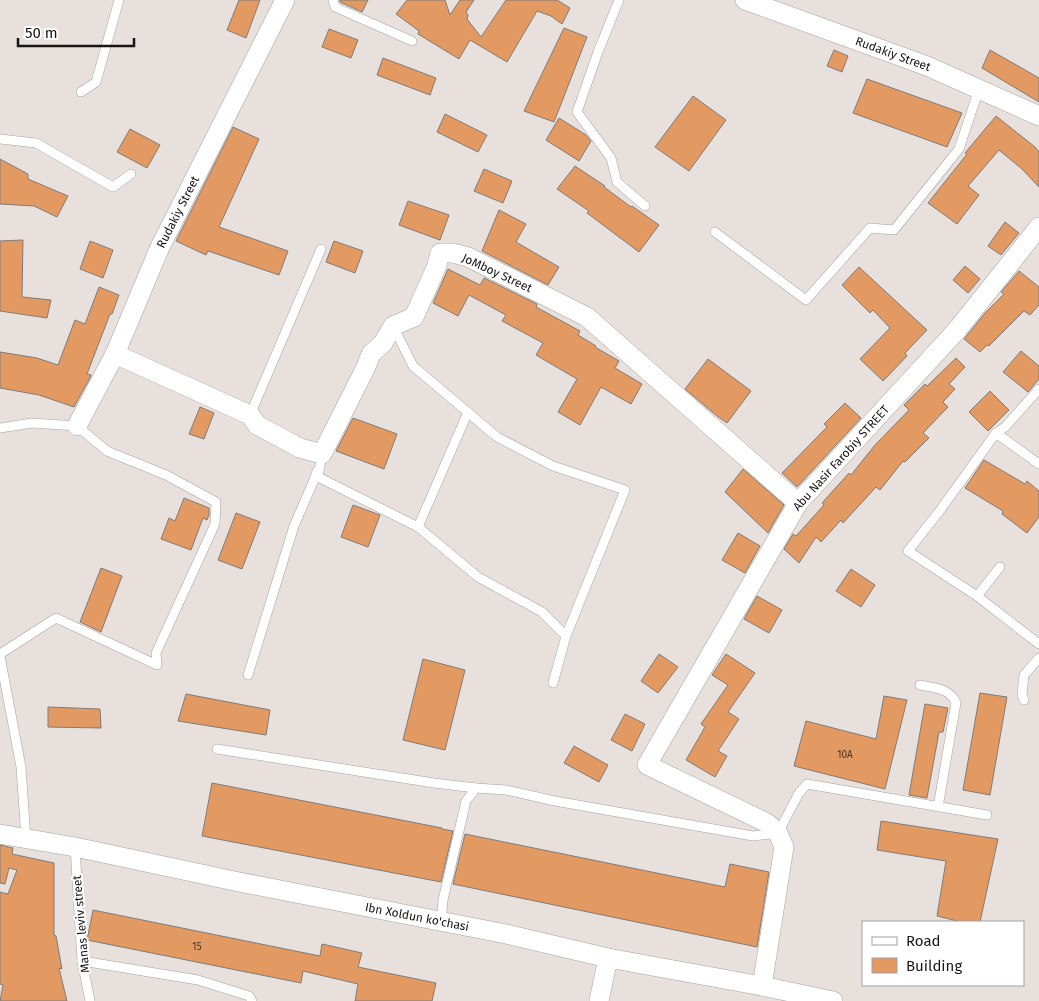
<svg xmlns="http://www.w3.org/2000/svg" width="1039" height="1001" viewBox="0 0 1039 1001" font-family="'Fira Sans',sans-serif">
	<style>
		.building { fill: #e39962; stroke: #817b77 }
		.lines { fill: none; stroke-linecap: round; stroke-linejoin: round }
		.service-casing { stroke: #a8a29d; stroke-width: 10 }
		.minor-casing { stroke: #a8a29d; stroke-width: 20 }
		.service { stroke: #fff; stroke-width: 9 }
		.minor { stroke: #fff; stroke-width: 19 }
		.labels { text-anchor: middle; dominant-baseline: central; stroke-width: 4; stroke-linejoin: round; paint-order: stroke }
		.number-label { font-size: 10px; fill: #4a3527 }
		.street-label { font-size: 12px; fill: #171413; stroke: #fff }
	</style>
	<rect width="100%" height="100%" fill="#e7e0dc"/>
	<g class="building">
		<path d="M 239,0 L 260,0 L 246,38 L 227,30 Z"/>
		<path d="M 340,0 L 368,0 L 362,12 L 340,2 Z"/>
		<path d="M 407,0 L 445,0 L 450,15 L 460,0 L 474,0 L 466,12 L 468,15 L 467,19 L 481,37 L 506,0 L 557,0 L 570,8 L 562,24 L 551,16 L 537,11 L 507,62 L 470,40 L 459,59 L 418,34 L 419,31 L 396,14 Z"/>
		<path d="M 564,28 L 587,37 L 554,122 L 524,111 Z"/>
		<path d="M 329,29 L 358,40 L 351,58 L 322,47 Z"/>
		<path d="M 834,50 L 848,56 L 842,72 L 827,66 Z"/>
		<path d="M 990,50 L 1039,78 L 1039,102 L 982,68 Z"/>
		<path d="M 383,58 L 436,78 L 430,95 L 377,75 Z"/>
		<path d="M 867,79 L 962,113 L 947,147 L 853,113 Z"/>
		<path d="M 693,96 L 726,120 L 689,171 L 655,147 Z"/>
		<path d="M 445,114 L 487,135 L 478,152 L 437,132 Z"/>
		<path d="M 996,116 L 1035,147 L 1039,152 L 1039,187 L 1022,169 L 999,150 L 968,186 L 979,195 L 957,224 L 928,203 L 967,154 L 965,153 Z"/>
		<path d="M 559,118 L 586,135 L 591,141 L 579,161 L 546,140 Z"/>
		<path d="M 233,127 L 259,139 L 219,227 L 288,251 L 279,275 L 208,251 L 206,255 L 176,241 Z"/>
		<path d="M 130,129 L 160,145 L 147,168 L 117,152 Z"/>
		<path d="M 0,159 L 28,174 L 28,179 L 68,196 L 57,217 L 34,206 L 0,204 Z"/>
		<path d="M 575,166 L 605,186 L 604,187 L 631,207 L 632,206 L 659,225 L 639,252 L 587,213 L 589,211 L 557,189 Z"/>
		<path d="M 484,169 L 512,181 L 503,203 L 474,191 Z"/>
		<path d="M 408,201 L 449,215 L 440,240 L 399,225 Z"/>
		<path d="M 499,210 L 526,224 L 516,242 L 559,267 L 548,285 L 482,251 Z"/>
		<path d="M 1005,222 L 1019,233 L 1001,255 L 988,246 Z"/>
		<path d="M 23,240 L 22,297 L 51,300 L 47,318 L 0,311 L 0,241 Z"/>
		<path d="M 90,241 L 113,250 L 103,278 L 80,269 Z"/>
		<path d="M 334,241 L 363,251 L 355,273 L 326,262 Z"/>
		<path d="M 965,266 L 980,279 L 968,293 L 953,280 Z"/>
		<path d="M 859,267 L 927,330 L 905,353 L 907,356 L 883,381 L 860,359 L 890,328 L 873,310 L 870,313 L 842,285 Z"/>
		<path d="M 448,269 L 480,285 L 484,278 L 537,304 L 536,307 L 580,331 L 578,335 L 596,346 L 595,347 L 619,361 L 615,368 L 642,384 L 631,404 L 601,387 L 580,425 L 558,412 L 577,379 L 536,355 L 543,343 L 502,321 L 506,315 L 469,295 L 458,316 L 433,303 Z"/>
		<path d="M 1019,271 L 1039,287 L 1039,305 L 1030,315 L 1024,311 L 989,346 L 987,345 L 980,352 L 964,339 L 985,313 L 1004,294 L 1001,292 Z"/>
		<path d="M 99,287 L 119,295 L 112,314 L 110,314 L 87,374 L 91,375 L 91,376 L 74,407 L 39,395 L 0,388 L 0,352 L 37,358 L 58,365 L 75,320 L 85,324 Z"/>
		<path d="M 1021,351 L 1039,366 L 1039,379 L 1028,392 L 1003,372 Z"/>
		<path d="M 956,358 L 965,367 L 949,384 L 955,389 L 943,402 L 948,407 L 923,433 L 929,438 L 905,462 L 903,461 L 880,490 L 876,487 L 843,523 L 841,520 L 821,542 L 816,537 L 799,563 L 784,549 L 793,534 L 796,536 L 824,505 L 822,503 L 849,473 L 851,475 L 875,445 L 909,410 L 904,405 L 925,384 L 927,386 Z"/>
		<path d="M 708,359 L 751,391 L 727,423 L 717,416 L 685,389 Z"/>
		<path d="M 990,391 L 1009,410 L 988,431 L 969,412 Z"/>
		<path d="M 845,403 L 861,418 L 797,487 L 782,473 L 827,427 L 824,424 Z"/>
		<path d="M 200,407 L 214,413 L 204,439 L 189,434 Z"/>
		<path d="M 353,418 L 397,434 L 384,469 L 336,451 Z"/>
		<path d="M 984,460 L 1025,484 L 1027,481 L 1039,491 L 1039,517 L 1027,533 L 1002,514 L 1003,511 L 965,488 Z"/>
		<path d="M 743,469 L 784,505 L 768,533 L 725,492 Z"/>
		<path d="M 184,498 L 209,508 L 209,515 L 207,520 L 203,518 L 191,550 L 161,539 L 169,518 L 175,521 Z"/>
		<path d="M 353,505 L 380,515 L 368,547 L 341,537 Z"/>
		<path d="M 236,513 L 260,522 L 242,569 L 218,560 Z"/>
		<path d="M 738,533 L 760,546 L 745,573 L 722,560 Z"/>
		<path d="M 101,568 L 122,576 L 101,632 L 80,622 Z"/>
		<path d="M 851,569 L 875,585 L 861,607 L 836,591 Z"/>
		<path d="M 757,596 L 782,610 L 769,633 L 744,619 Z"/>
		<path d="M 659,654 L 678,667 L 658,693 L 641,681 Z"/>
		<path d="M 726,654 L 755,673 L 728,712 L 739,719 L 718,751 L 727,756 L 715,777 L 686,760 L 705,727 L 701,724 L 728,685 L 712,675 Z"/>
		<path d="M 423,659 L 465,670 L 445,750 L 403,740 Z"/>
		<path d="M 980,693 L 1007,697 L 990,795 L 963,790 Z"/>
		<path d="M 186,694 L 270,710 L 266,735 L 178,721 Z"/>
		<path d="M 884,696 L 907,700 L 885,789 L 794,766 L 806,721 L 876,739 Z"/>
		<path d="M 925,704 L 948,708 L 943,732 L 939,732 L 927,798 L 909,795 Z"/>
		<path d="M 48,707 L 100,709 L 101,728 L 48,727 Z"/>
		<path d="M 625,714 L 645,724 L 632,751 L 611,740 Z"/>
		<path d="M 574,746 L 608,765 L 599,782 L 564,763 Z"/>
		<path d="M 212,783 L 442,828 L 442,829 L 453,831 L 441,882 L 202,836 Z"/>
		<path d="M 881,821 L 998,839 L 980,922 L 961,922 L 937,916 L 946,861 L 877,850 Z"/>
		<path d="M 465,834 L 725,887 L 730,864 L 769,872 L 757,947 L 453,884 Z"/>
		<path d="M 0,845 L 13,848 L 12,854 L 54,863 L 54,935 L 56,936 L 62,969 L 59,968 L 67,1001 L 0,1001 L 3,985 L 0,984 L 0,892 L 8,894 L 17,870 L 9,868 L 5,884 L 0,883 Z"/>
		<path d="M 93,910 L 320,956 L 322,944 L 362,953 L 358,967 L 436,983 L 432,1001 L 355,1001 L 358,984 L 303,971 L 301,983 L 87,940 Z"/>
	</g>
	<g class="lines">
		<g class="service-casing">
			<g id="service">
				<path d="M 333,0 L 335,7 L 412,41"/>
				<path d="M 619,0 L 598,52 L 577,112 L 611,158 L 617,182 L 645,206"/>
				<path d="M 81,92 L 96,82 L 119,0"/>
				<path d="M 0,139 L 36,143 L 113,187 L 131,174"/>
				<path d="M 715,232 L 806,300 L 870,228 L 894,230 L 959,149 L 979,89"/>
				<path d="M 393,326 L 413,366 L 497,437 L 553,466 L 625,490 L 566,636"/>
				<path d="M 1039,389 L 1005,427 L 996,433 L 938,513 L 908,551 L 977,596 L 1039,644"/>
				<path d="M 250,415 L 321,249"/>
				<path d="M 0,428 L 32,423 L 77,426 L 107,451 L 166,475 L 216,502 L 215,524 L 156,653 L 157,665 L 56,618 L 0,654"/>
				<path d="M 996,433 L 1039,464"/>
				<path d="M 322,454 L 318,477 L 418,527 L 468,412"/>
				<path d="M 418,527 L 478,577 L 542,612 L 566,636 L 553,683"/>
				<path d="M 977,596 L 1000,567"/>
				<path d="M 0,656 L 21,767 L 26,839"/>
				<path d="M 248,675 L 294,526 L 314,480 L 317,471"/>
				<path d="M 920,685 C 934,688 950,688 956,703 L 938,807"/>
				<path d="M 1024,700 L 1022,695 L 1024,675 L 1039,658"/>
				<path d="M 217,749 L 434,783 L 476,788"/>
				<path d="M 75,847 L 82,961 L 90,1001"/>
				<path d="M 441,922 L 443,900 L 466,801 L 476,788 L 506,790 L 555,801 L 753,836 L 778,833 L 799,793 L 807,784 L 987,815"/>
				<path d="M 82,961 L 198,980 L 249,996 L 252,1001"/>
			</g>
		</g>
		<g class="minor-casing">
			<g id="minor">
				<path d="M 745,0 L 927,66 L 1039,116"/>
				<path d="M 115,354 L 250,415 L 257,425 L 300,448 L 322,454 L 365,369 L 371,354 L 383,343 L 393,326 L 414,317 L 436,268 L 440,253 L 453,253 L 468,257 L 587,317 L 798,503"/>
				<path d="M 77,426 L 115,354 L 160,247 L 285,0"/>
				<path d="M 0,834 L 75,847 L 239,882 L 506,934 L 608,958 L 762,986 L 833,1001"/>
				<path d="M 762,986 L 784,847 L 778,833 L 767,823 L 647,765 L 798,503 L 957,330 L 1039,227"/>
				<path d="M 599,1001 L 608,958"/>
			</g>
		</g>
		<use href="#service" class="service"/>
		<use href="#minor" class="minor"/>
	</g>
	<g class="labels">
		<g class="number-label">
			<text x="845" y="755">10А</text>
			<text x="197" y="947">15</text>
		</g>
		<g class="street-label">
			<text transform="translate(893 54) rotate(20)">Rudakiy Street</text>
			<text transform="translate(178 212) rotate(-63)">Rudakiy Street</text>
			<text transform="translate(497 273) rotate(25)">JoMboy Street</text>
			<text transform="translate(841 458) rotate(-48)">Abu Nasir Farobiy STREET</text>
			<text transform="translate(417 917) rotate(11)">Ibn Xoldun ko'chasi</text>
			<text transform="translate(81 924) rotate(-95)">Manas leviv street</text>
		</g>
	</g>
	<rect x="862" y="921" width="162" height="65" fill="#ffffff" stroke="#a2a1a1"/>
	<rect x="872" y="937" width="25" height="8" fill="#ffffff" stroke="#a2a1a1"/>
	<text x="906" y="946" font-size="15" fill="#171413">Road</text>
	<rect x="872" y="958" width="25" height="15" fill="#e39962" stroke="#a2a1a1"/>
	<text x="906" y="971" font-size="15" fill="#171413">Building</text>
	<path d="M18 38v8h116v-8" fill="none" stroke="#171413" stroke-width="2.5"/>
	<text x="25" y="38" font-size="15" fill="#171413" stroke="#ffffff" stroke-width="4" paint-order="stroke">50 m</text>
</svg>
